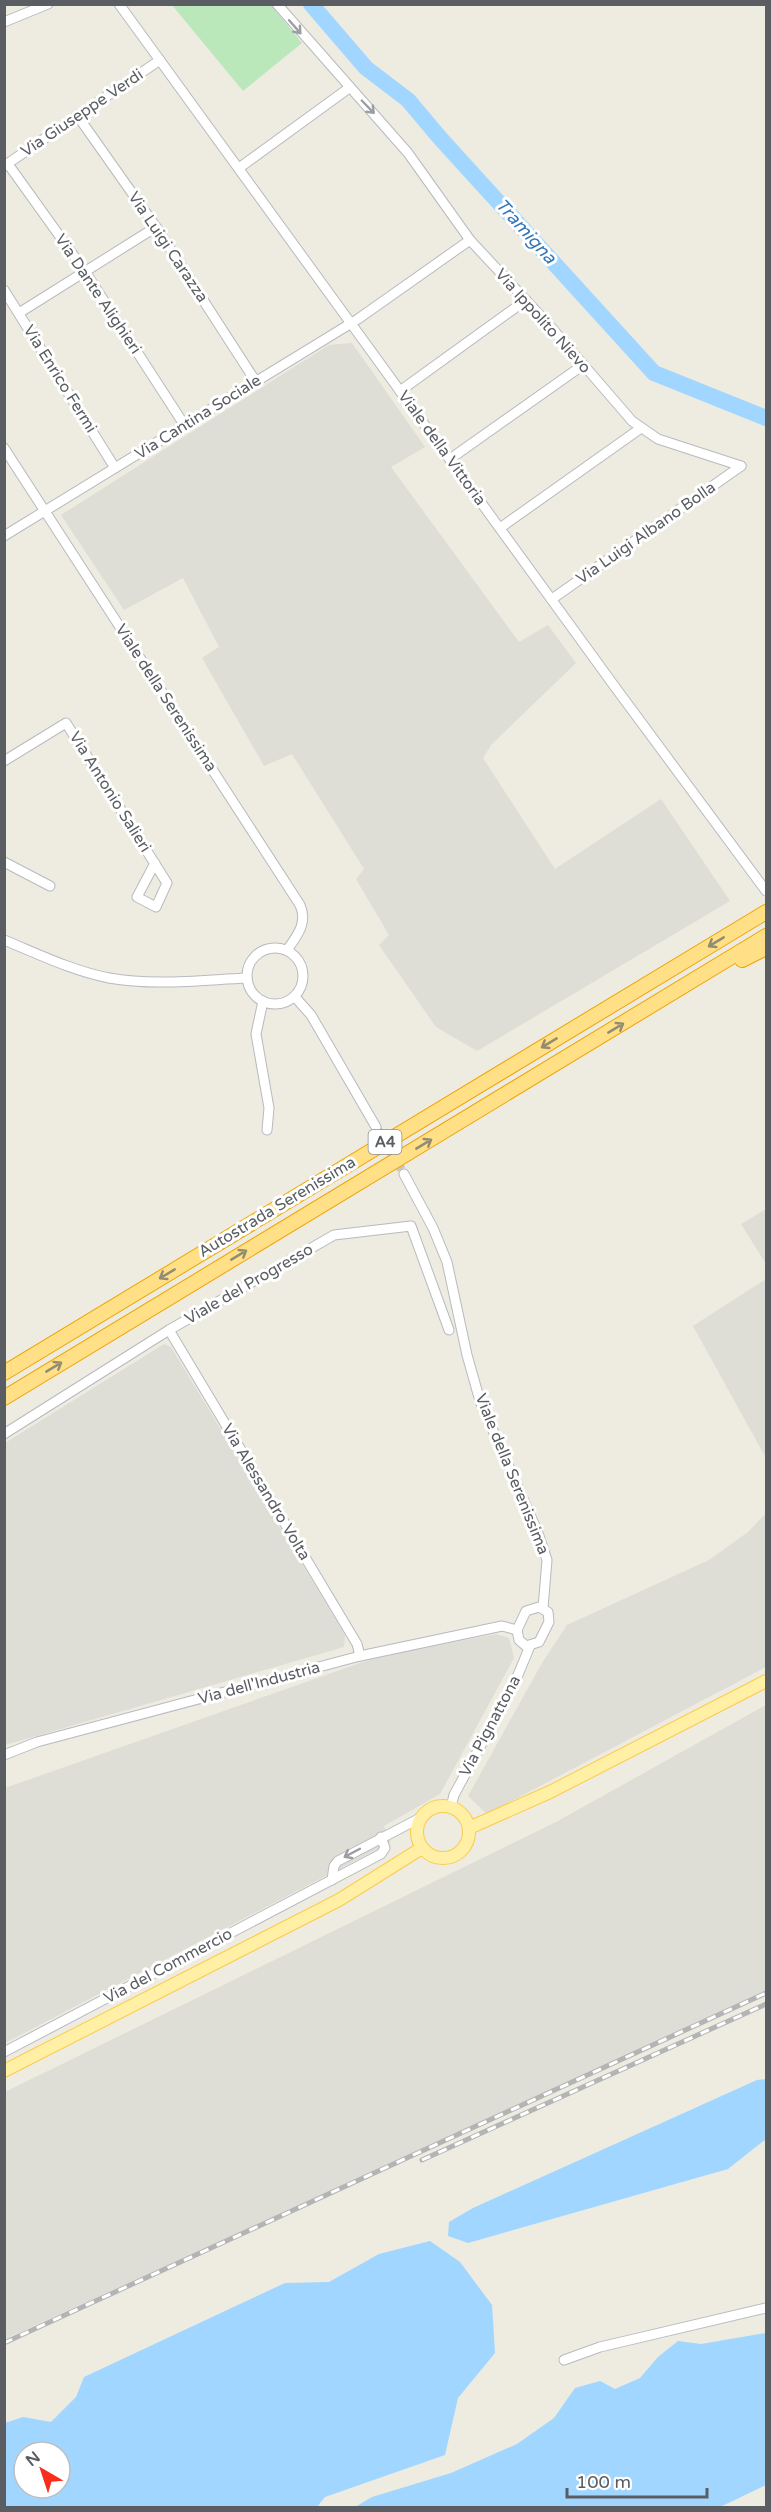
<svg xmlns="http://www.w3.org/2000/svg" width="771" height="2512" viewBox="0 0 771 2512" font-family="'Varela Round',sans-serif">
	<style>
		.industrial { fill: #deddd6 }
		.green { fill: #bbe8bb }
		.water { fill: #a0d6ff; fill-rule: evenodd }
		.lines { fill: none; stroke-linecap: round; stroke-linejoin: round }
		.river { stroke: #a0d6ff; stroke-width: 16 }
		.minor-tunnel { stroke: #c9c8c2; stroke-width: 9; stroke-dasharray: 9 4.5; stroke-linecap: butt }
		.minor-casing { stroke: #b7babf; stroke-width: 11 }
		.major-casing { stroke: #fdcb4b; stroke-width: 14 }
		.highway-casing { stroke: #efa400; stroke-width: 16 }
		.minor { stroke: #fff; stroke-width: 9 }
		.major { stroke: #fff0a5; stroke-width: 12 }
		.highway { stroke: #ffe087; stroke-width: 14 }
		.rail-casing { stroke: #b3b4b4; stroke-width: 5 }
		.rail { stroke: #fff; stroke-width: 3; stroke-dasharray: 9; stroke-linecap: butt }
		.oneway { stroke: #9c9ea1 }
		.oneway2 { stroke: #948c70 }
		.labels { text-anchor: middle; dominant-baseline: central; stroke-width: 6; stroke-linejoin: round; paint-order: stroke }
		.shield { fill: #fff; stroke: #8c8e92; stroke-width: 1.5 }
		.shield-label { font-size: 15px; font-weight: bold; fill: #5a5e63 }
		.street-label { font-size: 16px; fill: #5a5e63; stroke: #fff }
		.water-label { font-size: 18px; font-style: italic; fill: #3476ba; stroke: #fff }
	</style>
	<rect width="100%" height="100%" fill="#eeebe1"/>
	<g class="industrial">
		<path d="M 352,343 L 425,447 L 391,467 L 519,642 L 548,625 L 576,663 L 491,745 L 483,758 L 555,869 L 661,799 L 730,901 L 477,1051 L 436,1027 L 379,945 L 389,935 L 356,879 L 364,869 L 292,754 L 264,766 L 202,658 L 219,647 L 183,578 L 124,610 L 61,515 L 329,345 Z"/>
		<path d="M 766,1209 L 766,1264 L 741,1224 Z"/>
		<path d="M 766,1279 L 766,1458 L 693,1326 Z"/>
		<path d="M 164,1344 L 171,1347 L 345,1635 L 344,1647 L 5,1745 L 5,1443 Z"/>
		<path d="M 766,1513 L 766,1667 L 487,1814 L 468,1796 L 542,1663 L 567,1625 L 709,1560 L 748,1532 Z"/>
		<path d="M 496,1634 L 509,1638 L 514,1658 L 440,1794 L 384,1826 L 391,1842 L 5,2043 L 5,1788 L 380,1656 Z"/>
		<path d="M 766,1705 L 766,1994 L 5,2339 L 5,2092 L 556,1822 Z"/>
	</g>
	<path class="green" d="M 172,5 L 271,5 L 302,43 L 243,91 Z"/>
	<g class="water">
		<path d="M 766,2079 L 766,2139 L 728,2169 L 468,2243 L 448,2236 L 449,2222 L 473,2208 L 757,2080 Z"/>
		<path d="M 430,2241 L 460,2262 L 492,2305 L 495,2353 L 458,2398 L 445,2455 L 325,2497 L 317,2507 L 5,2507 L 5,2423 L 23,2417 L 51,2422 L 76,2397 L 84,2377 L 285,2283 L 329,2282 L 379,2254 ZM 24,2452 L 60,2452 L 60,2488 L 24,2488 Z"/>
		<path d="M 766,2333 L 766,2485 L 720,2507 L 355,2507 L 372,2497 L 451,2473 L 517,2444 L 554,2418 L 575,2388 L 600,2381 L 615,2389 L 640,2378 L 658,2357 L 678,2341 L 701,2344 Z"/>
	</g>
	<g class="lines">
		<path class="river" d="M 311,4 L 366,68 L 408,100 L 440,138 L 654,373 L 766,418"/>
		<path class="minor-tunnel" d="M 376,1127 L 404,1174"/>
		<g class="minor-casing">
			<g id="minor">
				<path d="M 119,4 L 615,687 L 766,891"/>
				<path d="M 277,4 L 408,153 L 470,240 L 550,326 L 632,421 L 658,439 L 741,466"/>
				<path d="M 4,22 L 48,4"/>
				<path d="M 77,115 L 156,227 L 256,382"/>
				<path d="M 8,164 L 84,270 L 185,426"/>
				<path d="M 4,166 L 160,60"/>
				<path d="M 239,168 L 349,88"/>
				<path d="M 4,290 L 115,468"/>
				<path d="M 19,313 L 156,227"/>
				<path d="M 400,391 L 526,300"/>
				<path d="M 4,448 L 300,905 C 308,923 297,936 287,950"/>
				<path d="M 450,459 L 583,365"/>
				<path d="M 500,528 L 641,428"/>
				<path d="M 4,536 L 358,319 L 470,240"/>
				<path d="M 552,599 L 741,466"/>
				<path d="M 4,761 L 66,723 L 167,883 L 156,907 L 137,897 L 155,863"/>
				<path d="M 4,862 L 50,886"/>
				<path d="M 4,940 C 38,954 73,971 109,978 C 154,986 202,980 247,978"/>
				<circle cx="275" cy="976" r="28"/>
				<path d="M 295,997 L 311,1015 L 376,1127"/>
				<path d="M 263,1001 L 256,1034 L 269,1108 L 267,1130"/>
				<path d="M 404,1174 L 433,1228 L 447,1262 L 467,1355 L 480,1401 L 538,1533 L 547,1560 L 543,1608"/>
				<path d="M 169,1330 L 357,1644 L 360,1656"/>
				<path d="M 4,1434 L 169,1330 L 334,1235 L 411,1226 L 449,1330"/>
				<path d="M 539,1607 L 548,1612 L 549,1622 L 539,1642 L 526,1646 L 519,1640 L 517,1630 L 526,1611 Z"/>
				<path d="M 4,1755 L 37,1742 L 360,1656 L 502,1626 L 517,1630"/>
				<path d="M 451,1807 L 454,1795 L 515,1682 L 530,1646"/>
				<path d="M 332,1880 L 334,1866 L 338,1861 L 422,1817"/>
				<path d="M 4,2052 L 381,1854 L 385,1848 L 381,1837"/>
				<path d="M 564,2360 L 600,2347 L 766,2308"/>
			</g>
		</g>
		<g class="major-casing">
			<g id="major">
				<circle cx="443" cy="1832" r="26"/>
				<path d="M 469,1828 L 550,1792 L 766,1681"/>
				<path d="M 4,2071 L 339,1900 L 422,1848"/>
			</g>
		</g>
		<g class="highway-casing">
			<g id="highway">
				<path d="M 742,960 L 766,948"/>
				<path d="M 4,1373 L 766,912"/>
				<path d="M 4,1398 L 766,936"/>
			</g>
		</g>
		<use href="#minor" class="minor"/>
		<use href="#major" class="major"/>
		<use href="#highway" class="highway"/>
		<g class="rail-casing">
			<g id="rail">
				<path d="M 422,2160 L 766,2004"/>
				<path d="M 4,2343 L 766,1993"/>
			</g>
		</g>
		<use href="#rail" class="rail"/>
	</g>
	<defs><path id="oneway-shaft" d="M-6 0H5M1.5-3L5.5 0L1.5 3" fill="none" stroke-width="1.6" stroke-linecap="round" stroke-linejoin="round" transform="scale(1.5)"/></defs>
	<g class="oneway">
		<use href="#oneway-shaft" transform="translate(295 27) rotate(49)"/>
		<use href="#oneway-shaft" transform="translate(368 107) rotate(46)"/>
		<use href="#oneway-shaft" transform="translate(352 1853) rotate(152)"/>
	</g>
	<g class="oneway2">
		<use href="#oneway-shaft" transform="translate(716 942) rotate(149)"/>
		<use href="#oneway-shaft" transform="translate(616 1028) rotate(-31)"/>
		<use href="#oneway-shaft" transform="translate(549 1043) rotate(149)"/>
		<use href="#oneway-shaft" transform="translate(424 1144) rotate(-31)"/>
		<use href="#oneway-shaft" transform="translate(239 1255) rotate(-31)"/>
		<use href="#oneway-shaft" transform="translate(167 1274) rotate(149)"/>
		<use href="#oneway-shaft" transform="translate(54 1367) rotate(-31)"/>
	</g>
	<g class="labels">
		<rect class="shield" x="368.5" y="1130" width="33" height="24" rx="4.5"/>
		<g class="shield-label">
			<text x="385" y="1142">A4</text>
		</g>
		<g class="street-label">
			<text transform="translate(82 113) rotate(-34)">Via Giuseppe Verdi</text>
			<text transform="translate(168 247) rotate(56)">Via Luigi Carazza</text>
			<text transform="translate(98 294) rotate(56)">Via Dante Alighieri</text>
			<text transform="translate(543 321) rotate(48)">Via Ippolito Nievo</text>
			<text transform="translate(60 379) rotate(58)">Via Enrico Fermi</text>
			<text transform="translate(198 417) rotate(-32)">Via Cantina Sociale</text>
			<text transform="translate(442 448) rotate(54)">Viale della Vittoria</text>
			<text transform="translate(646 533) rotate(-35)">Via Luigi Albano Bolla</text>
			<text transform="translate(166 698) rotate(57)">Viale della Serenissima</text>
			<text transform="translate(110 792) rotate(58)">Via Antonio Salieri</text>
			<text transform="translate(277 1207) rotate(-31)">Autostrada Serenissima</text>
			<text transform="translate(249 1284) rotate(-30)">Viale del Progresso</text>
			<text transform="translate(512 1474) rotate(68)">Viale della Serenissima</text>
			<text transform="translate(266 1492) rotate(59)">Via Alessandro Volta</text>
			<text transform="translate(259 1683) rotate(-15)">Via dell'Industria</text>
			<text transform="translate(490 1726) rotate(-62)">Via Pignattona</text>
			<text transform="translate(168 1966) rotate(-28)">Via del Commercio</text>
		</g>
		<g class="water-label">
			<text transform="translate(526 231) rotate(48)">Tramigna</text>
		</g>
	</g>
	<rect width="771" height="2512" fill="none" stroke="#5a5e63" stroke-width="12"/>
	<g transform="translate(42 2470) rotate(321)"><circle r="28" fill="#ffffff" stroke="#bdbfc1" stroke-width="1.5"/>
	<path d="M0-4.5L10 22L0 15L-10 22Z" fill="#f82e1d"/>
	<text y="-9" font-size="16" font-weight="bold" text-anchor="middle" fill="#5a5e63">N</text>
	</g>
	<path d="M567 2488v9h140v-9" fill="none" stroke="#5a5e63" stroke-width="3"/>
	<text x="576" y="2488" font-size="18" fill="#5a5e63" stroke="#ffffff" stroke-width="4.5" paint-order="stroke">100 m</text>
</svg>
